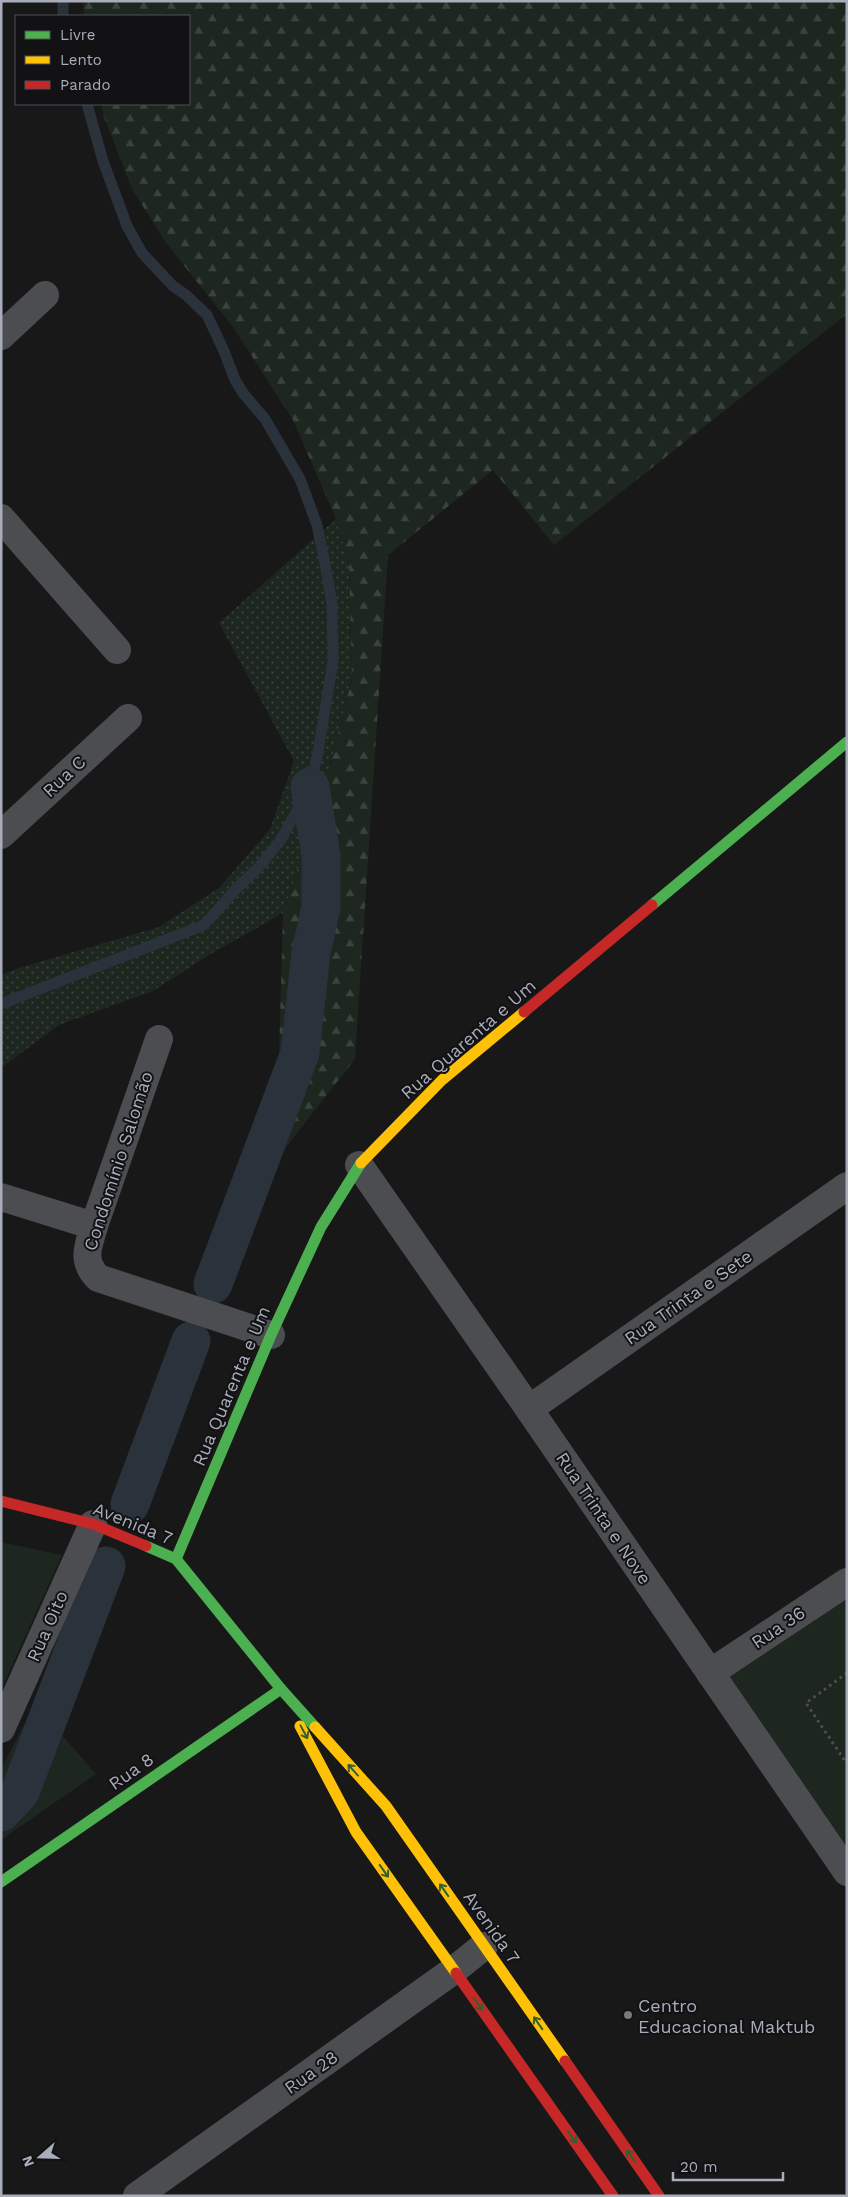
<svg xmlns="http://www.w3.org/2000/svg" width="848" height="2197" viewBox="0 0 848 2197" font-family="'Work Sans',sans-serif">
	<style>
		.grass { fill: url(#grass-dots) }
		.forest { fill: url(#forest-firs) }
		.park { fill: #1d261f }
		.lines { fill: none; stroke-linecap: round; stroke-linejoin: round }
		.stream { stroke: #2a323b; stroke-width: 11 }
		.canal { stroke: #2a323b; stroke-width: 39 }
		.path { stroke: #4e4f53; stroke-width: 3; stroke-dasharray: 2.5 4; stroke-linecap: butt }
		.street { stroke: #4c4d51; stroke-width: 28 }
		.fast { stroke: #4caf50; stroke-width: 11 }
		.slow { stroke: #ffc107; stroke-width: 11 }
		.jam { stroke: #c62828; stroke-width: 11 }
		.oneway { stroke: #2f6032 }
		.poi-dot { fill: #767981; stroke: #121214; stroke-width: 2 }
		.labels { text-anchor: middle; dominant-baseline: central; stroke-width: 4; stroke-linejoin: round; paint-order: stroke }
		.street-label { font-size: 18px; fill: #a8adba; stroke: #121214 }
		.poi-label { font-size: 18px; fill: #a8adba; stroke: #121214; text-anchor: start }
	</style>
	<defs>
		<pattern id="grass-dots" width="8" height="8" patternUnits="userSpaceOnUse" patternTransform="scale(1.25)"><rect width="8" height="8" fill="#1d261f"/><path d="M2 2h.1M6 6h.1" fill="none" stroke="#3b433d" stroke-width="1.8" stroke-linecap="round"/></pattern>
		<pattern id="forest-firs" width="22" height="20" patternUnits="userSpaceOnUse" patternTransform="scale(1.25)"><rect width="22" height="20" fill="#1d261f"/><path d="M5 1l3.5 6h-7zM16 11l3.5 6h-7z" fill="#3b433d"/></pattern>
	</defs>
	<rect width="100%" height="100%" fill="#181818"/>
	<path class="grass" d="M 336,519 L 349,563 L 352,677 L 324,790 L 283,913 L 209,955 L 153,991 L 59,1025 L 1,1068 L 1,975 L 22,967 L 159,927 L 219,888 L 270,829 L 294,761 L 219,623 Z"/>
	<path class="forest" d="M 83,1 L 847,1 L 847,314 L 554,545 L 493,470 L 388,555 L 355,1059 L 276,1160 L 283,913 L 324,790 L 352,678 L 349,563 L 336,519 L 293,420 L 233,327 L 166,243 L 132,189 L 104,117 L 101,104 L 189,104 L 189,16 L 84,16 Z"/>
	<g class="park">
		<path d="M 1,1542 L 62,1555 L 1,1690 Z"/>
		<path d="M 847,1582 L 847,1872 L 710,1673 Z"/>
		<path d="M 35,1704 L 96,1774 L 1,1840 L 1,1769 Z"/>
	</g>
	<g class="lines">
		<g class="stream">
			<path d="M 63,1 L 63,16"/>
			<path d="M 1,1004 L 204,925 L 236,889 L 259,867 L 280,841 L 310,787 L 318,752 L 333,661 L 332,604 L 326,569 L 317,525 L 300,479 L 265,419 L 243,393 L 235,380 L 224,351 L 207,315 L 186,295 L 173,286 L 142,253 L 127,226 L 103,161 L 87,104"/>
		</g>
		<g class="canal">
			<path d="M 213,1284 L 300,1053 L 311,953 L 321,907 L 321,855 L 310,787"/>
			<path d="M 130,1504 L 191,1341"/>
			<path d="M 1,1812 L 20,1792 L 106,1566"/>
		</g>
		<path class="path" d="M 847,1673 L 806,1703 L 847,1764"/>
		<g class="street">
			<path d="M 1,336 L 45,295"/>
			<path d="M 1,518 L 117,650"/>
			<path d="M 1,835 L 128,718"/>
			<path d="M 159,1039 L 94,1226 C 88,1248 81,1260 98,1278 L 271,1335"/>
			<path d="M 359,1165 L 529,1409 L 847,1872"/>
			<path d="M 1,1197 L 94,1226"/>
			<path d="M 529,1409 L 847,1186"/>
			<path d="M 710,1673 L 847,1582"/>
			<path d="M 1,1729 L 93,1524"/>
			<path d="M 137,2196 L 454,1970 L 484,1946"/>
		</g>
		<g class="fast">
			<path d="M 652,905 L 847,742"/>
			<path d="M 146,1546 L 176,1559 L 281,1689 L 315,1727"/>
			<path d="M 176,1559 L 271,1335 L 321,1227 L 361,1163"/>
			<path d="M 1,1882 L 281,1689"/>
		</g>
		<g class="slow">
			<path d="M 361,1163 L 442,1080 L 524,1012"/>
			<path d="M 300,1726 L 356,1832 L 456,1973"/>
			<path d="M 315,1727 L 386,1806 L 565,2061"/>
		</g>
		<g class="jam">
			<path d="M 524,1012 L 652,905"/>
			<path d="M 1,1501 L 93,1524 L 146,1546"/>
			<path d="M 456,1973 L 613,2196"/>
			<path d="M 565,2061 L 659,2196"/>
		</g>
	</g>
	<defs><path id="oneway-shaft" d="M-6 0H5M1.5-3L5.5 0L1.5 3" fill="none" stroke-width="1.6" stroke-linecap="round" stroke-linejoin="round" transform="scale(1.25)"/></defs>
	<g class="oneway">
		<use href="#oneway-shaft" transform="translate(304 1732) rotate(62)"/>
		<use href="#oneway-shaft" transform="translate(353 1770) rotate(-132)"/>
		<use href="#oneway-shaft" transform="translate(384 1871) rotate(55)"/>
		<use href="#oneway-shaft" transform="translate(444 1890) rotate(-125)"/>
		<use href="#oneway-shaft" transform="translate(478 2004) rotate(55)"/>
		<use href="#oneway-shaft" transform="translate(538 2023) rotate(-125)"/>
		<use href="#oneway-shaft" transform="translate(572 2137) rotate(55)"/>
		<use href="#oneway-shaft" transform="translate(631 2156) rotate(-125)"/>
	</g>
	<circle class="poi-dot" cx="628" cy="2015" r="5"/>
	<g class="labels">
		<g class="street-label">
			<text transform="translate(64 776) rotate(-43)">Rua C</text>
			<text transform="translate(468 1039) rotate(-41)">Rua Quarenta e Um</text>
			<text transform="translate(118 1161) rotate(-72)">Condomínio Salomão</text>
			<text transform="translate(688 1297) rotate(-35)">Rua Trinta e Sete</text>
			<text transform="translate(231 1386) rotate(-67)">Rua Quarenta e Um</text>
			<text transform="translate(604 1518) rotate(56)">Rua Trinta e Nove</text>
			<text transform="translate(133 1523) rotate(22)">Avenida 7</text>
			<text transform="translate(47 1626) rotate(-66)">Rua Oito</text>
			<text transform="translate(778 1627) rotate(-34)">Rua 36</text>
			<text transform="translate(131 1771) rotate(-35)">Rua 8</text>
			<text transform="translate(492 1927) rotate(55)">Avenida 7</text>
			<text transform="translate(311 2072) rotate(-35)">Rua 28</text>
		</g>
		<g class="poi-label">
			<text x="638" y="2005">Centro<tspan x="638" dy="21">Educacional Maktub</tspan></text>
		</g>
	</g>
	<rect width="848" height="2197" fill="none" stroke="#a8adba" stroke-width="5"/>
	<rect x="15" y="15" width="175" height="90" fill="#121214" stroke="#4e5056"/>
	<rect x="25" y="31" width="25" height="8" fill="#4caf50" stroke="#4e5056"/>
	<text x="60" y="40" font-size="15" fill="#a8adba">Livre</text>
	<rect x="25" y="56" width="25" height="8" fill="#ffc107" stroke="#4e5056"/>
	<text x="60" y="65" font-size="15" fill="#a8adba">Lento</text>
	<rect x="25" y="81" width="25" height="8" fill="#c62828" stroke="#4e5056"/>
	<text x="60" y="90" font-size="15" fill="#a8adba">Parado</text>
	<g transform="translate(40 2157) rotate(250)" stroke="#121214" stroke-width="4" paint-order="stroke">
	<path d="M0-4L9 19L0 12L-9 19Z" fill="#a8adba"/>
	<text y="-8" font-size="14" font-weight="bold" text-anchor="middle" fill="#a8adba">N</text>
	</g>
	<path d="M673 2172v8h110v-8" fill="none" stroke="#a8adba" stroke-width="2.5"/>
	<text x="680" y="2172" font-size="15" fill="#a8adba" stroke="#121214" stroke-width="4" paint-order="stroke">20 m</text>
</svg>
